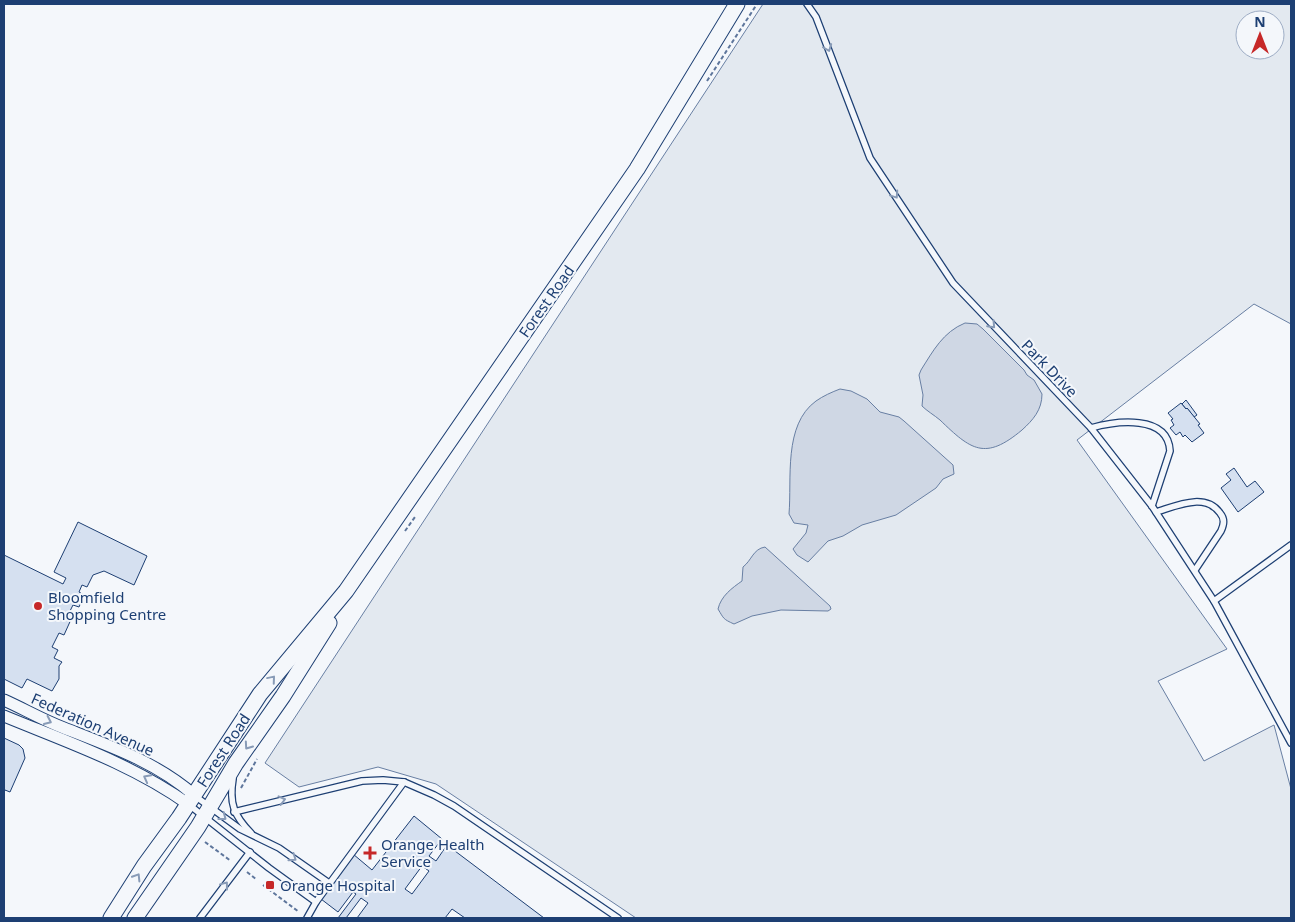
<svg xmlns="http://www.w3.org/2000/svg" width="1295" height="922" viewBox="0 0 1295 922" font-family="'Noto Sans',sans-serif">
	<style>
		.green { fill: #e3e9f0; stroke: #687fa3; fill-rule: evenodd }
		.water { fill: #cfd7e4; stroke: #687fa3 }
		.building { fill: #d5e0f0; stroke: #1d3f73; fill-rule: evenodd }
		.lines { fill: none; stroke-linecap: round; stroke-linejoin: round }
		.lane-casing { stroke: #1d3f73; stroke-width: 8 }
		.street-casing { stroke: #1d3f73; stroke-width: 13 }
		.secondary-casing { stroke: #1d3f73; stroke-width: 17 }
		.path { stroke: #5e769c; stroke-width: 2; stroke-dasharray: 4 2.5; stroke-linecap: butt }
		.lane { stroke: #f4f7fb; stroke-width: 5.5 }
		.street { stroke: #f4f7fb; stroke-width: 11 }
		.secondary { stroke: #f4f7fb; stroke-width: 15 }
		.oneway { stroke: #889bb7 }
		.poi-dot { fill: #c62828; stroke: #f4f7fb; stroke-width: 2 }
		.labels { text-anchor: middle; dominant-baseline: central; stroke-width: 4; stroke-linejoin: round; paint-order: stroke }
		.street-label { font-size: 15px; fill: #1d3f73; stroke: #f4f7fb }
		.poi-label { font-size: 15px; fill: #1d3f73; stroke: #f4f7fb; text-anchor: start }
	</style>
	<rect width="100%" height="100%" fill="#f4f7fb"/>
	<path class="green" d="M 763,4 L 1291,4 L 1291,324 L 1254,304 L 1077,440 L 1227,649 L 1158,681 L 1204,761 L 1274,725 L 1291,789 L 1291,918 L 636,918 L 436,784 L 378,767 L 299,787 L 265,763 ZM 1245,20 L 1275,20 L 1275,50 L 1245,50 Z"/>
	<g class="water">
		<path d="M 965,323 L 977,324 L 983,329 L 1024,370 L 1027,375 L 1034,380 L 1042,394 C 1042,410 1033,420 1022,430 C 985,461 971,450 940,420 C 934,415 927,411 922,406 L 923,395 L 919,375 L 921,370 C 933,351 943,332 965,323 Z"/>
		<path d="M 840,389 L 851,391 L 867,399 L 880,412 L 899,417 L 904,421 L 953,465 L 954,474 L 943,479 L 936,488 L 896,515 L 862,525 L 843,536 L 828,541 L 808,562 L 797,555 L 793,549 L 806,533 L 808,525 L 794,523 L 789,514 C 792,479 783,425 816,401 C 823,396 832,392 840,389 Z"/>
		<path d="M 765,547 L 830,606 L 831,609 L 828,611 L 781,610 L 752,616 L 734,624 C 723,619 724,619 718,609 C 721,596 732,588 742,581 L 743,567 C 752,560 753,549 765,547 Z"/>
	</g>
	<g class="building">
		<path d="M 1186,400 L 1197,415 L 1194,417 L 1187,408 L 1186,409 L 1182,404 Z"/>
		<path d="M 1181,403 L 1186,409 L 1187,408 L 1200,424 L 1198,425 L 1204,433 L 1192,442 L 1185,435 L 1183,437 L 1180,432 L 1176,435 L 1170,428 L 1174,425 L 1171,420 L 1173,419 L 1168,413 Z"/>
		<path d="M 1234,468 L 1247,487 L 1255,481 L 1264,492 L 1238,512 L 1221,488 L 1231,480 L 1226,474 Z"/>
		<path d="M 78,522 L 147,556 L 134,585 L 104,571 L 93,575 L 87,587 L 82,585 L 79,592 L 84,595 L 79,607 L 73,605 L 69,613 L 73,615 L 64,635 L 59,633 L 52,647 L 58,650 L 54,658 L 62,662 L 59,666 L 59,679 L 52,691 L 27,679 L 22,688 L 4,679 L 4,555 L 63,584 L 66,578 L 54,572 Z"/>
		<path d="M 4,738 L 19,745 L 23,749 L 25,758 L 10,792 L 5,790 L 4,793 Z"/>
		<path d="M 414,816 L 442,839 L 429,856 L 436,861 L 447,845 L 544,918 L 465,918 L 452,909 L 445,918 L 357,918 L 368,903 L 361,898 L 346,918 L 338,918 L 356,894 L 353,892 L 338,912 L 321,899 L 353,854 L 372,870 ZM 422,866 L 429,871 L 412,894 L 405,889 Z"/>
	</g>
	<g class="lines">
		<g class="lane-casing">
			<g id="lane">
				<path d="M 807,4 L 816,17 L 870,158 L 953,283 L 1091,428 L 1152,506 L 1214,601 L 1291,743"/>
				<path d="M 1091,428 C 1116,421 1168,414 1170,451 L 1152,506"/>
				<path d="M 1156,512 C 1176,506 1205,492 1220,513 C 1225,519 1224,524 1221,531 L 1195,570"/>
				<path d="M 1214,601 L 1291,545"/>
				<path d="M 233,779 C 229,803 234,816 251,833"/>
				<path d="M 195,796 L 240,829 L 279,848 L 329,883"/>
				<path d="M 188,804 L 269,868 L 316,902"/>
				<path d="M 234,812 L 362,781 L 383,780 L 404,782"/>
				<path d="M 200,918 L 250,852"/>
				<path d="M 307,918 L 316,902 L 404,782 L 434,795 L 454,806 L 618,918"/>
			</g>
		</g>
		<g class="street-casing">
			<g id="street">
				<path d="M 4,700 C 24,709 43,720 64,728 C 110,746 156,762 194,795"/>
				<path d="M 4,716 C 67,742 132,764 188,804"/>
			</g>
		</g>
		<g class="secondary-casing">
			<g id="secondary">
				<path d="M 111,918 L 144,866 L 179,818 L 260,694 L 346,591 L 637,169 L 737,4"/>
				<path d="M 135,918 L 198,827 L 236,763 L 283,696 L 329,623"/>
			</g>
		</g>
		<g class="path">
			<path d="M 707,81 L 757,4"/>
			<path d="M 405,531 L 415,517"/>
			<path d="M 241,788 L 257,759"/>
			<path d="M 205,842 L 231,861"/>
			<path d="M 247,872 L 257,880"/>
			<path d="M 263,885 L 299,912"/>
		</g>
		<use href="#lane" class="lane"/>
		<use href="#street" class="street"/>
		<use href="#secondary" class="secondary"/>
	</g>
	<defs><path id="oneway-chevron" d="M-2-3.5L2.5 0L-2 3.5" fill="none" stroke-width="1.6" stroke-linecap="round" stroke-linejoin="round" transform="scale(1.25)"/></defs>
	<g class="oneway">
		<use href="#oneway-chevron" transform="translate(828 48) rotate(69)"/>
		<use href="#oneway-chevron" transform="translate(895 195) rotate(56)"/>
		<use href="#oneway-chevron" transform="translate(992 325) rotate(47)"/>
		<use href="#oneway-chevron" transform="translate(272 679) rotate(-50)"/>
		<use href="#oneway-chevron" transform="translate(48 721) rotate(25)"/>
		<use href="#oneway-chevron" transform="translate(248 746) rotate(125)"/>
		<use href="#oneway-chevron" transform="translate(147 778) rotate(-152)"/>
		<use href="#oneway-chevron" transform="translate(282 800) rotate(-14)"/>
		<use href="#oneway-chevron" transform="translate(223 817) rotate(37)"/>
		<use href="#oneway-chevron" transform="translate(293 858) rotate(35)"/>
		<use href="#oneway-chevron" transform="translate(137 877) rotate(-58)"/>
		<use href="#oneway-chevron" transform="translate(225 885) rotate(-53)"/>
	</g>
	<g class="poi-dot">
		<circle cx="38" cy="606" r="5"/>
		<path d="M367.5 845.5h5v5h5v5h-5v5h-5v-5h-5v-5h5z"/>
		<rect x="265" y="880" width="10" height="10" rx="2.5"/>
	</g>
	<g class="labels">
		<g class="street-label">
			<text transform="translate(546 301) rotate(-55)">Forest Road</text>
			<text transform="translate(1050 368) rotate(46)">Park Drive</text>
			<text transform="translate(93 724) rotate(24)">Federation Avenue</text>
			<text transform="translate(223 750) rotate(-57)">Forest Road</text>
		</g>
		<g class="poi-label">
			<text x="48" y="597">Bloomfield<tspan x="48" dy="17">Shopping Centre</tspan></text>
			<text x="381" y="844">Orange Health<tspan x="381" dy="17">Service</tspan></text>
			<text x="280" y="885">Orange Hospital</text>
		</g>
	</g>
	<rect width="1295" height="922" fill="none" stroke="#1d3f73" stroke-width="10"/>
	<g transform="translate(1260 35)"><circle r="24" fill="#f4f7fb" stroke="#9eadc5"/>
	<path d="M0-4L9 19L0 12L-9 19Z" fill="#c62828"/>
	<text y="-8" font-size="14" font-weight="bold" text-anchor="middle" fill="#1d3f73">N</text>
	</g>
</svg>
